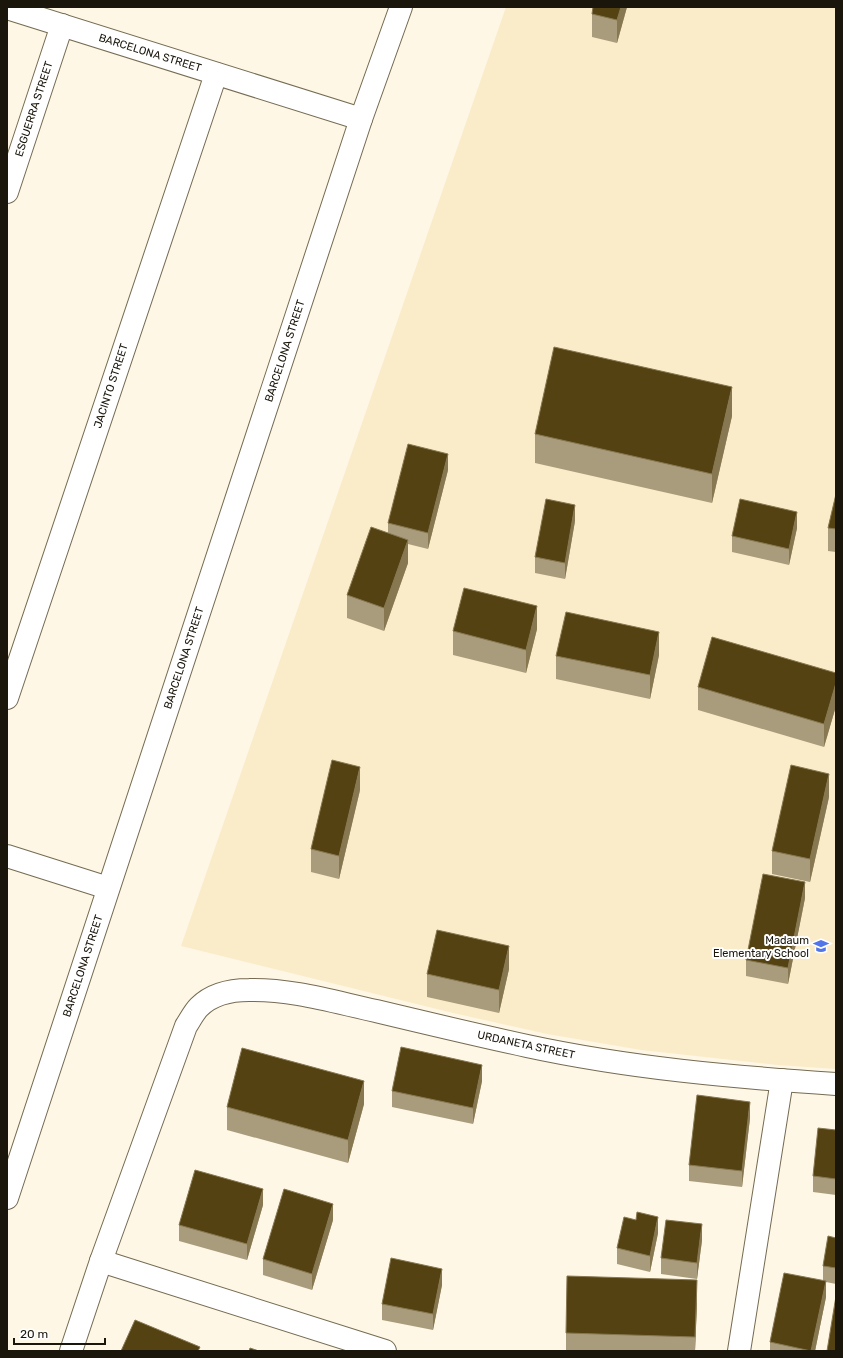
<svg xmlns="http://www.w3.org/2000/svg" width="843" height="1358" viewBox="0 0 843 1358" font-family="Rubik,sans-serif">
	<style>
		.built { fill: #fbecc9 }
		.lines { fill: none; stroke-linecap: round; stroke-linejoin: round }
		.street-casing { stroke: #756b52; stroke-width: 24 }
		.street { stroke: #fff; stroke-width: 22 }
		.wall { fill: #a99c7c }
		.shaded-wall { fill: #877852 }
		.building { fill: #544212; stroke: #877852 }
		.labels { text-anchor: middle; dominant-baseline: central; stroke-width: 4; stroke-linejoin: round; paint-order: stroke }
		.street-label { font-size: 11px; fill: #1a160c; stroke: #fff }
		.poi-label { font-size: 11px; fill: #1a160c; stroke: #fff; text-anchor: end }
	</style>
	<rect width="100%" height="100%" fill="#fef7e6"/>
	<path class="built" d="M 506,7 L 836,7 L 836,1069 L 777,1065 L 641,1050 L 547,1034 L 453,1013 L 181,946 Z"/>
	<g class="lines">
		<g class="street-casing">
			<g id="street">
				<path d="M 7,8 L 361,119"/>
				<path d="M 7,192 L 62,25"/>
				<path d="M 7,698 L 216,74"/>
				<path d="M 7,856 L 108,888"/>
				<path d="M 7,1198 L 361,119 L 401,7"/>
				<path d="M 101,1261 L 385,1351"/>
				<path d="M 71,1351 L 101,1261 L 186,1026 C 190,1020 194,1012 199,1007 C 212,994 232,990 249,990 C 292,989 334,1002 376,1011 C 426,1023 477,1035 527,1046 C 629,1068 732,1077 836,1084"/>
				<path d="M 739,1351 L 782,1080"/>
			</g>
		</g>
		<use href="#street" class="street"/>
	</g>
	<g class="wall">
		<path d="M 593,7 L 627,7 L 617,43 L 592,37 L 592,14 Z"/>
		<path d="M 732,416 L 712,503 L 535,463 L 535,434 Z"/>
		<path d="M 448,470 L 428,549 L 408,544 L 408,563 L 384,631 L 347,618 L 347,595 L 388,533 L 388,523 Z"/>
		<path d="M 836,494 L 836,552 L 828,551 L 828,528 Z"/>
		<path d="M 575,521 L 565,579 L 535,573 L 535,557 Z"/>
		<path d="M 797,528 L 789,565 L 732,552 L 732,536 Z"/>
		<path d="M 537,629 L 526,673 L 453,655 L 453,631 Z"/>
		<path d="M 659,655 L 650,699 L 556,679 L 556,656 Z"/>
		<path d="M 836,673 L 836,706 L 824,747 L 698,710 L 698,687 Z"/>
		<path d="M 360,790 L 339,879 L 311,872 L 311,849 Z"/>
		<path d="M 829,797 L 810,882 L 772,874 L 772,851 Z"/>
		<path d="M 805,898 L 788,984 L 746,976 L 746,960 Z"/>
		<path d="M 509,969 L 499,1013 L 427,997 L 427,974 Z"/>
		<path d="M 482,1081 L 473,1124 L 392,1107 L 392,1091 Z"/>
		<path d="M 364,1104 L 348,1163 L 227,1130 L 227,1107 Z"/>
		<path d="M 750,1118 L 742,1187 L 689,1181 L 689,1165 Z"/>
		<path d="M 836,1130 L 836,1195 L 813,1192 L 813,1176 Z"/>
		<path d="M 263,1205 L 247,1260 L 179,1241 L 179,1225 Z"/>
		<path d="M 333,1220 L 312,1290 L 263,1275 L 263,1259 Z"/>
		<path d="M 636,1220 L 658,1233 L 650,1272 L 617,1264 L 617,1248 Z"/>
		<path d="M 836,1238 L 836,1284 L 826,1282 L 826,1297 L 815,1351 L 770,1351 L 770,1342 L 823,1281 L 823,1266 Z"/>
		<path d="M 702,1240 L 697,1279 L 661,1274 L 661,1258 Z"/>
		<path d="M 442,1285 L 433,1330 L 382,1320 L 382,1304 Z"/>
		<path d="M 697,1303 L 695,1351 L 566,1351 L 566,1333 Z"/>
	</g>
	<g class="shaded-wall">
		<path d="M 621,7 L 627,7 L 617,43 L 617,20 Z"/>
		<path d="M 732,387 L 732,416 L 712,503 L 712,474 Z"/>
		<path d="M 448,454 L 448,470 L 428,549 L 428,533 Z"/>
		<path d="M 575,505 L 575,521 L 565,579 L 565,563 Z"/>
		<path d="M 797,512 L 797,528 L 789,565 L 789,549 Z"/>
		<path d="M 408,540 L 408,563 L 384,631 L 384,608 Z"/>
		<path d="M 537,606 L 537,629 L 526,673 L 526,650 Z"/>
		<path d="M 659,632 L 659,655 L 650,699 L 650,675 Z"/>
		<path d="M 836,683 L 836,706 L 824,747 L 824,724 Z"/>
		<path d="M 360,767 L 360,790 L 339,879 L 339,856 Z"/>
		<path d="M 829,774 L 829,797 L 810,882 L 810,859 Z"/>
		<path d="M 805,882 L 805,898 L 788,984 L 788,968 Z"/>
		<path d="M 509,946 L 509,969 L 499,1013 L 499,990 Z"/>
		<path d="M 482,1065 L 482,1081 L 473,1124 L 473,1108 Z"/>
		<path d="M 364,1081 L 364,1104 L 348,1163 L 348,1140 Z"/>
		<path d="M 750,1102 L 750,1118 L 742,1187 L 742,1171 Z"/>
		<path d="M 263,1189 L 263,1205 L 247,1260 L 247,1244 Z"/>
		<path d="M 333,1204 L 333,1220 L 312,1290 L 312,1274 Z"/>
		<path d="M 658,1217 L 658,1233 L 650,1272 L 650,1256 Z"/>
		<path d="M 702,1224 L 702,1240 L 697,1279 L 697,1263 Z"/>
		<path d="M 442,1269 L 442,1285 L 433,1330 L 433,1314 Z"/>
		<path d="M 697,1280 L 697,1303 L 695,1351 L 695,1337 Z"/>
		<path d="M 826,1281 L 826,1297 L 815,1351 L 811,1351 Z"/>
	</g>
	<g class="building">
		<path d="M 593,7 L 621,7 L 617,20 L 592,14 Z"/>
		<path d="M 554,347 L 732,387 L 712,474 L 535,434 Z"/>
		<path d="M 408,444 L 448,454 L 428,533 L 388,523 Z"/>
		<path d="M 836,494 L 836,529 L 828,528 Z"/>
		<path d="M 546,499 L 575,505 L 565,563 L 535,557 Z"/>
		<path d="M 740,499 L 797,512 L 789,549 L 732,536 Z"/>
		<path d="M 371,527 L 408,540 L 384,608 L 347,595 Z"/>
		<path d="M 464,588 L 537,606 L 526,650 L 453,631 Z"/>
		<path d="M 566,612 L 659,632 L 650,675 L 556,656 Z"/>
		<path d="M 712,637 L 836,673 L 836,683 L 824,724 L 698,687 Z"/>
		<path d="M 332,760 L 360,767 L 339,856 L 311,849 Z"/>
		<path d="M 791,765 L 829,774 L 810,859 L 772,851 Z"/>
		<path d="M 763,874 L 805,882 L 788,968 L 746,960 Z"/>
		<path d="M 437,930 L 509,946 L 499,990 L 427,974 Z"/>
		<path d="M 401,1047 L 482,1065 L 473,1108 L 392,1091 Z"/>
		<path d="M 242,1048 L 364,1081 L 348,1140 L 227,1107 Z"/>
		<path d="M 697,1095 L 750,1102 L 742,1171 L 689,1165 Z"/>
		<path d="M 818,1128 L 836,1130 L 836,1179 L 813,1176 Z"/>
		<path d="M 195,1170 L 263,1189 L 247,1244 L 179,1225 Z"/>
		<path d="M 284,1189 L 333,1204 L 312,1274 L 263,1259 Z"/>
		<path d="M 637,1212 L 658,1217 L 650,1256 L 617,1248 L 624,1217 L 636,1220 Z"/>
		<path d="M 666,1220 L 702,1224 L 697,1263 L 661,1258 Z"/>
		<path d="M 828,1236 L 836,1238 L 836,1268 L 823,1266 Z"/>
		<path d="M 391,1258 L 442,1269 L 433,1314 L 382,1304 Z"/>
		<path d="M 784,1273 L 826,1281 L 811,1351 L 770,1342 Z"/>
		<path d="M 567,1276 L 697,1280 L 695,1337 L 566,1333 Z"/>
		<path d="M 836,1296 L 836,1351 L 827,1351 Z"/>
		<path d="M 135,1320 L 200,1347 L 198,1351 L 121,1351 Z"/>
		<path d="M 250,1348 L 259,1351 L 249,1351 Z"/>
	</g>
	<defs>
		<g id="school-bare" transform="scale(1.2)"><path d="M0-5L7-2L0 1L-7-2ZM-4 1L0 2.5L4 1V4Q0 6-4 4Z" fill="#5275e9" stroke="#fff" stroke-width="2.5" paint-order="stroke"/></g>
	</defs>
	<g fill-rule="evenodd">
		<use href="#school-bare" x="821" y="946"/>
	</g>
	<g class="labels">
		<g class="street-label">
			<text transform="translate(150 53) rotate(17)">BARCELONA STREET</text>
			<text transform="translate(34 109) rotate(-72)">ESGUERRA STREET</text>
			<text transform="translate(285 351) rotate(-72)">BARCELONA STREET</text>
			<text transform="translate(111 386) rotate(-72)">JACINTO STREET</text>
			<text transform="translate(184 658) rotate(-72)">BARCELONA STREET</text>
			<text transform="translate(83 966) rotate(-72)">BARCELONA STREET</text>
			<text transform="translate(526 1045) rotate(12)">URDANETA STREET</text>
		</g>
		<g class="poi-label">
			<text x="809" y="940">Madaum<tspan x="809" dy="13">Elementary School</tspan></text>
		</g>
	</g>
	<rect width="843" height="1358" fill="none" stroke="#1a160c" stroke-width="16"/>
	<path d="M14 1338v6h91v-6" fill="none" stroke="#1a160c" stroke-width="2"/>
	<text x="20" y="1338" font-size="12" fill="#1a160c" stroke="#ffffff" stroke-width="3" paint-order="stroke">20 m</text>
</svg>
